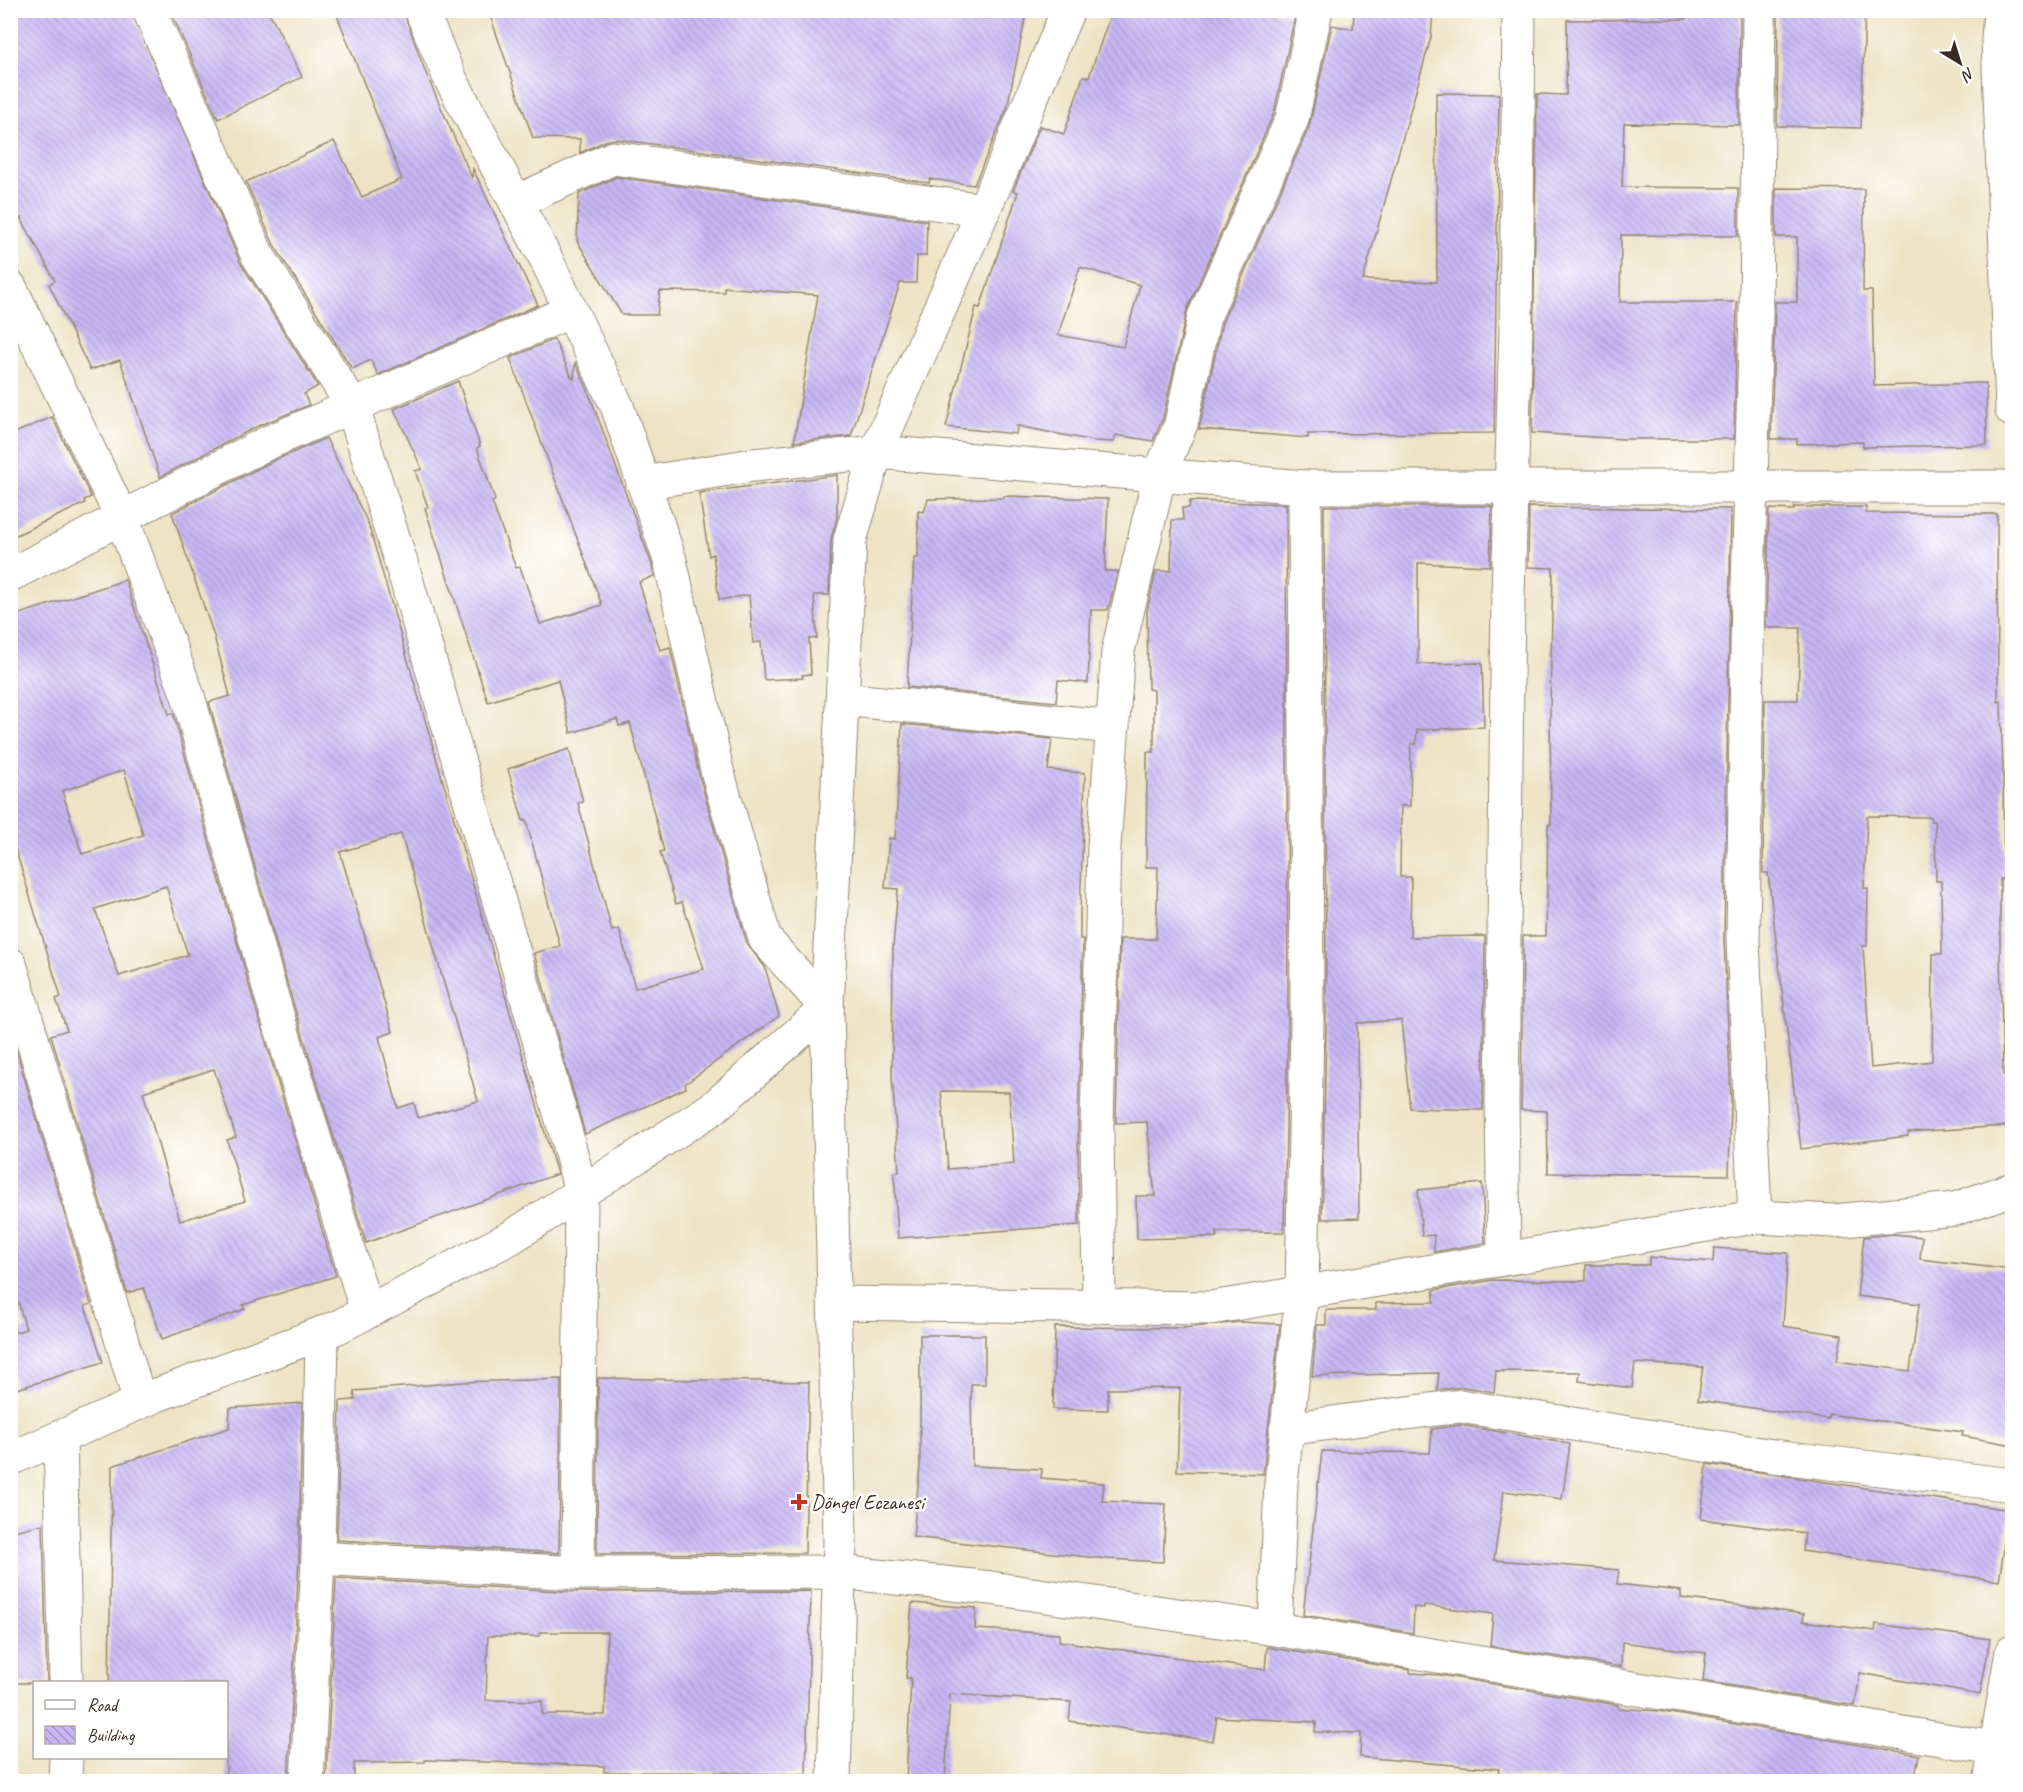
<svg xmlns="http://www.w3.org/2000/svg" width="2023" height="1792" viewBox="0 0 2023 1792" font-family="Caveat,sans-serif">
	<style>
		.building { fill: url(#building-back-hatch); fill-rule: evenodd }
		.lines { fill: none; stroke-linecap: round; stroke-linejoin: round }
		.minor-casing { stroke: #948672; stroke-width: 35 }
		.minor { stroke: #fff; stroke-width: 33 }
		.poi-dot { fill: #c8321e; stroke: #fff; stroke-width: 2 }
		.labels { text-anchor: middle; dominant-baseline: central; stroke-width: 5; stroke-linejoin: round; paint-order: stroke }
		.poi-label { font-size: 21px; fill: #3b2a1e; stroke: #fff; text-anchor: start }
	</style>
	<defs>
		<pattern id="building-back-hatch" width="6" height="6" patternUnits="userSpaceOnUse" patternTransform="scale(1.5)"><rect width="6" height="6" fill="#c9b7f5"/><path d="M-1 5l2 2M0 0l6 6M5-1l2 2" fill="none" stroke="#a495c6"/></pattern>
	</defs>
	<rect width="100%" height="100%" fill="#fff"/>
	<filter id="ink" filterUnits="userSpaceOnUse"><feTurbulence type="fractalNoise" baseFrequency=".0167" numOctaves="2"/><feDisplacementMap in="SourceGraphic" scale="12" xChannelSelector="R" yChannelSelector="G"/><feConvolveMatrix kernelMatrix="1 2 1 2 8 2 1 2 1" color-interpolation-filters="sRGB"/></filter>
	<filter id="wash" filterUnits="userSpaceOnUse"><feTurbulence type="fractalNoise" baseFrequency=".008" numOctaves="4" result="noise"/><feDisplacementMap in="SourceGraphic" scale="24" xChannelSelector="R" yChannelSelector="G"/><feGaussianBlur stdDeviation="1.35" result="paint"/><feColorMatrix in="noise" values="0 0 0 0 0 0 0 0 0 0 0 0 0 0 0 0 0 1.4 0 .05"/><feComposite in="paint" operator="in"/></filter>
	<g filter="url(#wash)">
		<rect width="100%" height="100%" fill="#eee3c5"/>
		<g id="blocks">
			<g class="building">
				<path d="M 24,10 L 131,10 L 240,262 L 318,386 L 304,394 L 309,405 L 256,427 L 160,477 L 120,360 L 90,370 L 49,284 L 55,281 L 21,218 L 10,223 L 10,18 Z"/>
				<path d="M 170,10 L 268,10 L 302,77 L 218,119 Z"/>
				<path d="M 335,10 L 403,10 L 425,71 L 472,178 L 473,169 L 538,305 L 378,375 L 371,360 L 352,369 L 274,245 L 246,182 L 334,141 L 362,197 L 402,179 Z"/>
				<path d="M 488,10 L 955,10 L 990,18 L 991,10 L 1027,10 L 1007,108 L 974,185 L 930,179 L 929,183 L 616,139 L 605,141 L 580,153 L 580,139 L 533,138 Z"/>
				<path d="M 1112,10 L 1266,10 L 1295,17 L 1274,113 L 1187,310 L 1163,418 L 1153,441 L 1116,435 L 1114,442 L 1094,441 L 1017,426 L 1016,434 L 946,427 L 976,307 L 980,308 L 1018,192 L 1013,191 L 1040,126 L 1064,134 L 1083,76 L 1089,77 ZM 1080,267 L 1140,285 L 1123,347 L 1058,335 Z"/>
				<path d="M 1354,10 L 1433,10 L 1431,37 L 1363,280 L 1437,282 L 1436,93 L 1499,94 L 1494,433 L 1308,434 L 1308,438 L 1199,429 L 1222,323 L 1309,127 L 1332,25 L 1353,29 Z"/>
				<path d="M 1685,10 L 1740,10 L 1739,125 L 1624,123 L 1622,187 L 1738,188 L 1738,236 L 1621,235 L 1620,302 L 1737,302 L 1734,439 L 1623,439 L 1532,433 L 1537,94 L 1566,95 L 1567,20 L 1686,19 Z"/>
				<path d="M 1778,10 L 1865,10 L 1861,128 L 1777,126 Z"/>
				<path d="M 616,177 L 927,221 L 926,256 L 917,256 L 916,283 L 900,283 L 851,436 L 794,442 L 818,295 L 724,287 L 724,292 L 660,291 L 657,315 L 622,315 L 577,241 L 579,194 Z"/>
				<path d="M 1776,188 L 1864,189 L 1863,291 L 1872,291 L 1874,386 L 1986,383 L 1987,445 L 1863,447 L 1863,442 L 1797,444 L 1797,439 L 1771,439 L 1775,302 L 1797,302 L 1797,237 L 1776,237 Z"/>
				<path d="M 554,339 L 571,376 L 574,379 L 575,362 L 587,388 L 652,565 L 654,576 L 639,582 L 660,650 L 670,647 L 699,775 L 747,944 L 765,967 L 779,1016 L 685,1084 L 686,1088 L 585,1134 L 534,953 L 560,946 L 526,820 L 523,821 L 508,769 L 569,749 L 583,802 L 578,803 L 612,931 L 619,929 L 635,988 L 704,969 L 682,902 L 676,904 L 660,852 L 664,851 L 630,723 L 619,726 L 617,719 L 571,733 L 558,680 L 488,702 L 425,508 L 428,507 L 415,471 L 422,469 L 394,409 L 458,381 L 480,446 L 477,448 L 495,500 L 492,502 L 516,568 L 520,567 L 540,624 L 602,605 L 510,358 Z"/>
				<path d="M 52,417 L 91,497 L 84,500 L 85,503 L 10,538 L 10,435 Z"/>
				<path d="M 326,438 L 368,523 L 557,1174 L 366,1243 L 288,986 L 209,702 L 230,696 L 214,636 L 172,513 L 273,461 ZM 401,834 L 478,1101 L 418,1118 L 414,1103 L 398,1108 L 379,1037 L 393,1032 L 340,852 Z"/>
				<path d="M 837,475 L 837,517 L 831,539 L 829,595 L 814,595 L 817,638 L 809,639 L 811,674 L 802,675 L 803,678 L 764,680 L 761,642 L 753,643 L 749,595 L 719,600 L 713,554 L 709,556 L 699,493 Z"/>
				<path d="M 1004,496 L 1108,499 L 1105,571 L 1118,571 L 1108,610 L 1091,610 L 1088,683 L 1058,680 L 1056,702 L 907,687 L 914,558 L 918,558 L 918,511 L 924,512 L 928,499 L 1004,498 Z"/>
				<path d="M 1190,501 L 1286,504 L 1288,1024 L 1284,1232 L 1217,1232 L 1217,1237 L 1137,1239 L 1136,1196 L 1155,1196 L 1147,1122 L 1116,1123 L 1120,939 L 1156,939 L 1158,867 L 1146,867 L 1147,752 L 1154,752 L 1154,690 L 1148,689 L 1147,611 L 1156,571 L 1171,571 L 1172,520 L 1183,520 L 1182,508 L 1189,508 Z"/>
				<path d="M 1324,506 L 1492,506 L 1490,566 L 1418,563 L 1418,664 L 1482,663 L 1484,727 L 1417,730 L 1416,744 L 1411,744 L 1410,806 L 1401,806 L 1400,877 L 1411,877 L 1410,937 L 1485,936 L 1483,1110 L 1410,1108 L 1401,1020 L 1357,1023 L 1359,1218 L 1322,1219 L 1326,1024 Z"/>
				<path d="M 1529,507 L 1731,509 L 1724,940 L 1731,1100 L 1729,1175 L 1548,1173 L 1547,1111 L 1521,1110 L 1523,936 L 1546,936 L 1548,825 L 1551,824 L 1550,707 L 1553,568 L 1528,567 Z"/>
				<path d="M 1794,507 L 1866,507 L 1866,513 L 1997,514 L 1998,702 L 2001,701 L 2003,774 L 2004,879 L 2000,879 L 2000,953 L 2003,1075 L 2006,1075 L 2008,1126 L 1908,1132 L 1908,1136 L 1801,1149 L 1768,873 L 1763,873 L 1765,700 L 1798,700 L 1800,628 L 1766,628 L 1769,509 L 1794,510 ZM 1867,816 L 1931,817 L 1931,821 L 1935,821 L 1936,881 L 1941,881 L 1942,954 L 1933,954 L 1932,1061 L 1871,1068 L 1863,946 L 1867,946 L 1868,888 L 1864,888 Z"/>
				<path d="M 125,580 L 169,714 L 173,713 L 252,996 L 336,1276 L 243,1305 L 245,1309 L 162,1339 L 144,1288 L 127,1293 L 51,1035 L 67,1030 L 56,999 L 61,997 L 10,832 L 10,617 ZM 124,770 L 143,835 L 82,854 L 62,791 ZM 166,886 L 188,955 L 119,976 L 95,909 ZM 214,1069 L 236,1137 L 227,1140 L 245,1201 L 180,1221 L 143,1092 Z"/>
				<path d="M 902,724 L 1052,739 L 1048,770 L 1085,773 L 1080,913 L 1080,939 L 1083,939 L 1078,1125 L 1079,1225 L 898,1238 L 894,1173 L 899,1172 L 892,1076 L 893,947 L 898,889 L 885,888 L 889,838 L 895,839 ZM 941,1091 L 1009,1092 L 1014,1164 L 948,1169 Z"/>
				<path d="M 15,1046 L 91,1304 L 85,1306 L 103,1362 L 17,1389 L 10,1367 L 10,1334 L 26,1329 L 10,1275 L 10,1047 Z"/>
				<path d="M 1482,1183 L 1485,1243 L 1434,1252 L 1434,1235 L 1422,1236 L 1418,1190 Z"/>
				<path d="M 1894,1234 L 1922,1237 L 1920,1259 L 2013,1270 L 2013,1445 L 1962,1436 L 1963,1432 L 1829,1414 L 1828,1419 L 1698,1400 L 1703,1367 L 1635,1363 L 1632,1388 L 1579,1381 L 1580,1372 L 1496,1371 L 1494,1392 L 1463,1387 L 1437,1390 L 1439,1373 L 1312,1376 L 1317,1325 L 1326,1325 L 1326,1310 L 1376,1310 L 1376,1303 L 1434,1302 L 1434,1290 L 1493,1280 L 1586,1281 L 1586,1265 L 1649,1265 L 1649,1257 L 1713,1262 L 1714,1248 L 1788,1253 L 1783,1326 L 1842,1335 L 1837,1361 L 1910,1371 L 1919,1304 L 1857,1296 L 1864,1237 Z"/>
				<path d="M 1240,1322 L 1280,1324 L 1263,1474 L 1177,1471 L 1180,1388 L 1108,1389 L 1108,1410 L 1053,1409 L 1055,1327 L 1183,1328 Z"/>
				<path d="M 920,1335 L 985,1335 L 985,1384 L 971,1384 L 972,1466 L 1042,1469 L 1041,1478 L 1104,1483 L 1102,1501 L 1166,1504 L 1163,1562 L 1106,1559 L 913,1537 L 920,1466 Z"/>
				<path d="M 598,1378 L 809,1382 L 805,1553 L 597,1554 Z"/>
				<path d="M 561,1379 L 559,1553 L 337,1540 L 340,1401 L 355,1400 L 354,1391 L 463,1382 Z"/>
				<path d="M 302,1403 L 299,1557 L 288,1782 L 226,1782 L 226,1683 L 109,1683 L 112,1466 L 229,1428 L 230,1408 Z"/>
				<path d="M 1460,1425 L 1570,1444 L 1562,1499 L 1504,1491 L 1494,1560 L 1619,1570 L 1617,1584 L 1681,1591 L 1681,1598 L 1804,1614 L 1803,1621 L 1875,1631 L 1876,1624 L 1990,1639 L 1980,1695 L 1860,1673 L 1855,1706 L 1703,1681 L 1706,1653 L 1622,1642 L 1621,1667 L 1490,1646 L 1493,1614 L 1424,1605 L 1424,1608 L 1414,1607 L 1413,1633 L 1303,1615 L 1322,1451 L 1430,1453 L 1432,1429 Z"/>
				<path d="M 1707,1464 L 2010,1510 L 1999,1581 L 1803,1551 L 1805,1533 L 1701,1519 Z"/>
				<path d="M 43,1524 L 47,1683 L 10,1683 L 10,1532 Z"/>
				<path d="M 336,1578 L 577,1592 L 811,1591 L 806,1775 L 707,1772 L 604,1772 L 604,1766 L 425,1760 L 425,1762 L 354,1763 L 354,1782 L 326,1782 ZM 540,1632 L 607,1632 L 605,1715 L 542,1714 L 542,1701 L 486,1700 L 488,1636 L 540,1636 Z"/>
				<path d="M 912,1603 L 976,1608 L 975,1629 L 1059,1634 L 1059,1641 L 1265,1670 L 1267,1647 L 1272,1648 L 1410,1670 L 1410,1673 L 1440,1675 L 1618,1705 L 1618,1708 L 1658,1711 L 1919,1755 L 1914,1782 L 1558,1782 L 1558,1779 L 1498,1775 L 1499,1769 L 1360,1757 L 1361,1733 L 1315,1732 L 1316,1722 L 1217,1717 L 1213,1741 L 1069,1721 L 1071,1702 L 950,1694 L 945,1782 L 906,1782 L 911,1678 L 906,1678 Z"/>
			</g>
		</g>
	</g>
	<g filter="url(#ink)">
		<use href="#blocks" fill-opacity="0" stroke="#948672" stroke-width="1.5"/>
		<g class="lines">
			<g class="minor-casing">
				<g id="minor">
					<path d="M 149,10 L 257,254 L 352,405 L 407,582 L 565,1130 L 581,1192 L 578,1573 L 839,1572 L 991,1588 L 1275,1629 L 1281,1483 L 1302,1292 L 1307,1024 L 1305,487"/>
					<path d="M 2000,10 L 1998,40 L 2012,410"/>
					<path d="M 516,202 L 613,158 L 984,210"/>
					<path d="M 10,287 L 122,518 L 188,696 L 270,991 L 367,1312"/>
					<path d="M 643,483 L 753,465 L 876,452 L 1305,487 L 2012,487"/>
					<path d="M 10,575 L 265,444 L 571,311"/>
					<path d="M 843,699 L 1113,727"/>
					<path d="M 10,964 L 140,1402"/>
					<path d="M 1755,1217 L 1834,1221 L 1955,1209 L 2012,1189"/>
					<path d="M 1504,1257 L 1502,1102 L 1508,595 L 1516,328 L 1519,10"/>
					<path d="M 835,1303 L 1211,1308 L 1755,1217 L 1743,940 L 1748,585 L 1756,314 L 1759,10"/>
					<path d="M 1099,1307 L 1097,1125 L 1104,846 L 1118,651 L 1160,473 L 1181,424 L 1204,317 L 1292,119 L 1316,10"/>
					<path d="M 322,1333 L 318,1558 L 578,1573"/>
					<path d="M 1286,1429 L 1460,1406 L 1773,1456 L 2012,1485"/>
					<path d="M 60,1437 L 66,1682"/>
					<path d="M 10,1459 L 157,1395 L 338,1327 L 510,1238 L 713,1108 L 827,1008 L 765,939 L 717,770 L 670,560 L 617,406 L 546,259 L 449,76 L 421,10"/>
					<path d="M 1275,1629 L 2012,1751"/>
					<path d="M 65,1782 L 66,1758"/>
					<path d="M 307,1782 L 318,1558"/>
					<path d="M 834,1782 L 840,1539 L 827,1008 L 850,540 L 876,452 L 1002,169 L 1068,10"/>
					<path d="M 1990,1782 L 2012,1651"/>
				</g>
			</g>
			<use href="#minor" class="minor"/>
		</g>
	</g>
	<path class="poi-dot" d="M796 1493h6v6h6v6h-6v6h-6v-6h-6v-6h6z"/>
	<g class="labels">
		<g class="poi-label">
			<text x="811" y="1502">Döngel Eczanesi</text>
		</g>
	</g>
	<rect width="2023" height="1792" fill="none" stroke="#fff" stroke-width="36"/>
	<rect x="33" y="1681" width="195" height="78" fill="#ffffff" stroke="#b1aaa5" stroke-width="1.5"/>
	<rect x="45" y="1700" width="30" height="9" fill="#ffffff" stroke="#b1aaa5" stroke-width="1.5"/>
	<text x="87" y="1711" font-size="18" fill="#3b2a1e">Road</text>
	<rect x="45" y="1726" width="30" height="18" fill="url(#building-back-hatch)" stroke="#b1aaa5" stroke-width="1.5"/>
	<text x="87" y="1741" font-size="18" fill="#3b2a1e">Building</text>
	<g transform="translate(1960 63) rotate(142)" stroke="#ffffff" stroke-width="4.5" paint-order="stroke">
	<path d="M0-4.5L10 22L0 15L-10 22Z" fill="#3b2a1e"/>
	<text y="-9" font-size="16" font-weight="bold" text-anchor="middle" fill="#3b2a1e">N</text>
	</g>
</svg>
